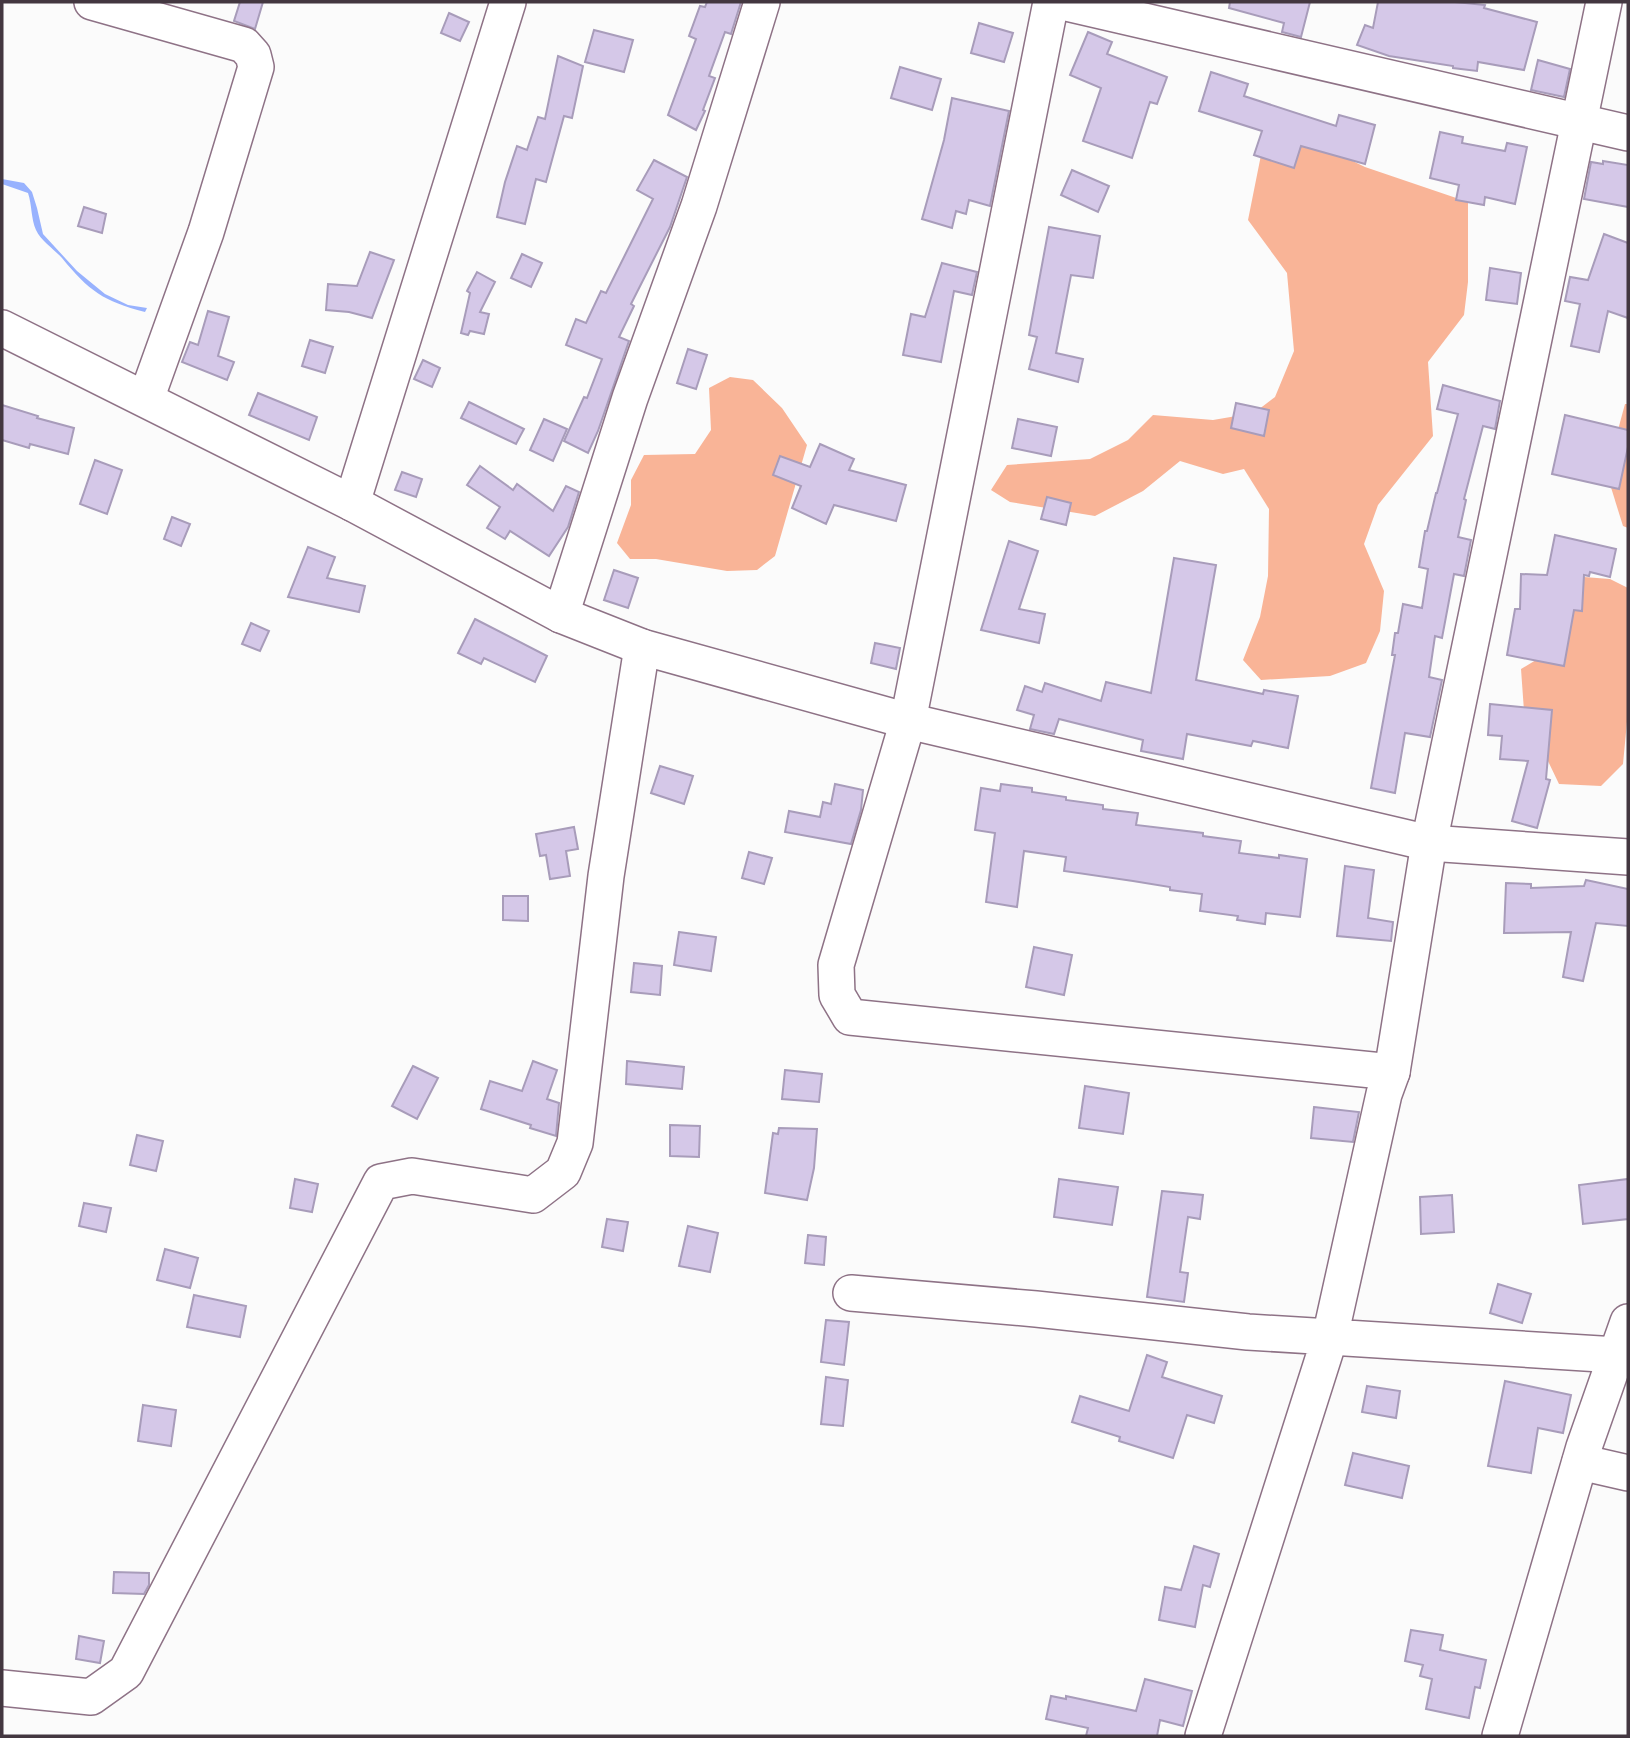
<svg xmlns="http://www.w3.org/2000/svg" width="1630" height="1738" viewBox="0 0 1630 1738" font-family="Cabin,sans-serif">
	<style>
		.forest { fill: #f9b497 }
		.water { fill: #98b2fe }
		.building { fill: #d5c8e8; stroke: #a89cba; stroke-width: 2 }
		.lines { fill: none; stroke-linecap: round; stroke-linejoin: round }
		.minor-casing { stroke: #8e7286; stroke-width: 38 }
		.minor { stroke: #fff; stroke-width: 35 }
	</style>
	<rect width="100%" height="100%" fill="#fbfbfb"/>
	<g class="forest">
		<path d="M 1301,136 L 1365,167 L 1468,202 L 1468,282 L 1464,315 L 1428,362 L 1433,436 L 1378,505 L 1364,544 L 1384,591 L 1380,631 L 1366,663 L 1330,676 L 1261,680 L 1243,660 L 1260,617 L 1268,576 L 1269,509 L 1244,469 L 1223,474 L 1180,461 L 1143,491 L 1095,516 L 1010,502 L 991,490 L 1007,465 L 1090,459 L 1128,440 L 1153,415 L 1213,420 L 1254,413 L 1275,397 L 1294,351 L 1287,273 L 1248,220 L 1262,150 Z"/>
		<path d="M 730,377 L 753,380 L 782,408 L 807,445 L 775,556 L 757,570 L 727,571 L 656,559 L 630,559 L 617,543 L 631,505 L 631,480 L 644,455 L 695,454 L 711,430 L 709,388 Z"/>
		<path d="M 1625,404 L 1628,404 L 1628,528 L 1623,526 L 1609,481 L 1615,441 Z"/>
		<path d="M 1558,575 L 1610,579 L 1628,588 L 1628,711 L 1623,764 L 1601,786 L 1559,784 L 1524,711 L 1521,669 L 1546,654 Z"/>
	</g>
	<path class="water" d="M 2,179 L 24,183 L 32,192 L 37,208 L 43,234 L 77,271 L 105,294 L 128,305 L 147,308 L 145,312 C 103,301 89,291 62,258 C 54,249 41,241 36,230 C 31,219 32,205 28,193 L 2,184 Z"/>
	<g class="building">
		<path d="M 240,2 L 263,2 L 255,29 L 234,21 Z"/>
		<path d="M 707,2 L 741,2 L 731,34 L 725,32 L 709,76 L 715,78 L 703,110 L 705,111 L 696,130 L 668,115 L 696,39 L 689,36 L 700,6 L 705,7 Z"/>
		<path d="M 1230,2 L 1310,2 L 1301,37 L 1282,32 L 1284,23 L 1229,8 Z"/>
		<path d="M 1378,2 L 1455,2 L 1485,5 L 1484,8 L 1537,22 L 1524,70 L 1478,62 L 1477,71 L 1453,68 L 1453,66 L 1389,56 L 1357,45 L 1365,25 L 1373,28 Z"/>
		<path d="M 449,13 L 469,22 L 460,41 L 441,33 Z"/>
		<path d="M 979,23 L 1013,33 L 1004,62 L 971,53 Z"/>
		<path d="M 594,30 L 633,40 L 624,72 L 585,62 Z"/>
		<path d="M 1088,32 L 1112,42 L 1107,54 L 1167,77 L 1157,104 L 1150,102 L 1132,158 L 1083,141 L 1101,88 L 1070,75 Z"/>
		<path d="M 558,56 L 583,66 L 572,118 L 564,116 L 546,182 L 536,179 L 525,224 L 497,217 L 505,182 L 517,146 L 527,150 L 538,117 L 545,119 Z"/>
		<path d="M 1538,60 L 1570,69 L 1564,97 L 1531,90 Z"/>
		<path d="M 900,67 L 941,79 L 932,110 L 891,98 Z"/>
		<path d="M 1211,72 L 1248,84 L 1244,96 L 1336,126 L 1339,115 L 1375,125 L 1365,164 L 1301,146 L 1294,168 L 1254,155 L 1262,131 L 1199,111 Z"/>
		<path d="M 952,98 L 1009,111 L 990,206 L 969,200 L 966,214 L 956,211 L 952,228 L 922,219 L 944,140 Z"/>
		<path d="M 1440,132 L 1463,137 L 1462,143 L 1505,151 L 1507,143 L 1527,147 L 1515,204 L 1485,197 L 1484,205 L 1456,200 L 1459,185 L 1430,178 Z"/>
		<path d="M 654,160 L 687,177 L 670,227 L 631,304 L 634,306 L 619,337 L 629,341 L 598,431 L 588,453 L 564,441 L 584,397 L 587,398 L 602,359 L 566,345 L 576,319 L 586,323 L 601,291 L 606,293 L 653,199 L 637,190 Z"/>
		<path d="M 1603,161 L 1628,165 L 1628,207 L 1584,199 L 1591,162 L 1603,164 Z"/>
		<path d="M 1072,170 L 1109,186 L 1098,212 L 1061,195 Z"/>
		<path d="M 84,207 L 106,214 L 102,233 L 78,226 Z"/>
		<path d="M 1049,227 L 1100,236 L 1093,278 L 1071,275 L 1056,353 L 1083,359 L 1078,382 L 1029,369 L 1037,337 L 1029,335 Z"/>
		<path d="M 1604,234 L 1628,243 L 1628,318 L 1608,311 L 1599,352 L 1571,346 L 1580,304 L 1565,301 L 1570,277 L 1588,280 Z"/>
		<path d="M 370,252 L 394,260 L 372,318 L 349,312 L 326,310 L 328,284 L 357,286 Z"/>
		<path d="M 522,254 L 542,263 L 531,287 L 511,278 Z"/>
		<path d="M 942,263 L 977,272 L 972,295 L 954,291 L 941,362 L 903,355 L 911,314 L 925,317 Z"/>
		<path d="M 1490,268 L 1521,273 L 1517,304 L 1486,300 Z"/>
		<path d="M 477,272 L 495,282 L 480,312 L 489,314 L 484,334 L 470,331 L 468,335 L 461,333 L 470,293 L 467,291 Z"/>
		<path d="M 208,311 L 229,317 L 218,356 L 234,362 L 227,380 L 182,362 L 190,342 L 198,345 Z"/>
		<path d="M 310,340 L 333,347 L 325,373 L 302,366 Z"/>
		<path d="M 688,349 L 707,355 L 696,389 L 677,383 Z"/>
		<path d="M 423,360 L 440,368 L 432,387 L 414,379 Z"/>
		<path d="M 1443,385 L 1500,401 L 1495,429 L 1483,426 L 1464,499 L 1466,500 L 1458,537 L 1471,540 L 1464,576 L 1454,574 L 1442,638 L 1435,636 L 1429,677 L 1442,680 L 1430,737 L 1405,733 L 1395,793 L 1371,788 L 1395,655 L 1392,655 L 1395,633 L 1398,633 L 1403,604 L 1422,608 L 1428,569 L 1419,567 L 1425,531 L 1427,531 L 1436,493 L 1437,493 L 1458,414 L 1437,409 Z"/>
		<path d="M 258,393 L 317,417 L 309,440 L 249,415 Z"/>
		<path d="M 469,402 L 524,429 L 516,444 L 461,418 Z"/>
		<path d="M 1236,403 L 1269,410 L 1264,436 L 1231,428 Z"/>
		<path d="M 2,405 L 38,416 L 37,418 L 74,428 L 68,454 L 30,444 L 29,448 L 2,440 Z"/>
		<path d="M 1565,415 L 1628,430 L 1628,447 L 1619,489 L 1552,474 Z"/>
		<path d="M 544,419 L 567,429 L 553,461 L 530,450 Z"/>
		<path d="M 1018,419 L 1057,427 L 1051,456 L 1012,448 Z"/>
		<path d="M 820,444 L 854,459 L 849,470 L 906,485 L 896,521 L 834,505 L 826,524 L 792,508 L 801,486 L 773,475 L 780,456 L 810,467 Z"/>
		<path d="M 95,460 L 122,470 L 107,514 L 80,504 Z"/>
		<path d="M 480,466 L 513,490 L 517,484 L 553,511 L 566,486 L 579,492 L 568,527 L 549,556 L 510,531 L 505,539 L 487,528 L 500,507 L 467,485 Z"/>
		<path d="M 402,472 L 422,479 L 416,497 L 395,490 Z"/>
		<path d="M 1047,497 L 1071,503 L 1066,525 L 1041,519 Z"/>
		<path d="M 172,517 L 190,524 L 181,546 L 164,539 Z"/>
		<path d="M 1555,535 L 1616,549 L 1610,577 L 1590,572 L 1589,576 L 1584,575 L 1582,611 L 1574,610 L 1564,666 L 1507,655 L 1515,609 L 1520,609 L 1521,574 L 1547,575 Z"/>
		<path d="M 1009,541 L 1038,551 L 1019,609 L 1045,614 L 1039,643 L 981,630 Z"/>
		<path d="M 308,547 L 335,557 L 327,578 L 365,586 L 359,612 L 288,597 Z"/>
		<path d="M 1174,558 L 1216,565 L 1196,680 L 1263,694 L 1264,690 L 1298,696 L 1288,748 L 1253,741 L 1251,746 L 1187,734 L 1183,759 L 1141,751 L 1143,740 L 1059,719 L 1054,734 L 1030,729 L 1034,715 L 1017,710 L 1025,686 L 1042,692 L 1045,683 L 1101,701 L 1106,682 L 1151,693 Z"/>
		<path d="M 614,570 L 638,578 L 628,608 L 604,600 Z"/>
		<path d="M 475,619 L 547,656 L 535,682 L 484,658 L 481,664 L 458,653 Z"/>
		<path d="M 251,623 L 269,631 L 260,651 L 242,644 Z"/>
		<path d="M 875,643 L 900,648 L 896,669 L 871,663 Z"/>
		<path d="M 1490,704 L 1552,710 L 1546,779 L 1550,780 L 1537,828 L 1512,821 L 1528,761 L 1500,759 L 1502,736 L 1488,735 Z"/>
		<path d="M 660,766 L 693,776 L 684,804 L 651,793 Z"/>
		<path d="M 835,784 L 863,790 L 861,810 L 851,844 L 785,832 L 789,811 L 820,817 L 823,802 L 831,804 Z"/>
		<path d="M 1001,784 L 1032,788 L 1032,792 L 1066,797 L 1066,800 L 1103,805 L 1103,809 L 1138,813 L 1136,825 L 1203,833 L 1203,836 L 1241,841 L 1239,853 L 1279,858 L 1279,855 L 1307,859 L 1300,917 L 1266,913 L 1265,924 L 1237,920 L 1238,916 L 1200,911 L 1202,894 L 1170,890 L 1170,887 L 1133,881 L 1064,871 L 1066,857 L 1024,851 L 1017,907 L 986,902 L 995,833 L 975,830 L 981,788 L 1000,791 Z"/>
		<path d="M 574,827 L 578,849 L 566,851 L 570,876 L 550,879 L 546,855 L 540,856 L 536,834 Z"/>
		<path d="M 749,852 L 772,858 L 764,884 L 742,878 Z"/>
		<path d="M 1345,866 L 1374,870 L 1368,918 L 1393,922 L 1391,941 L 1337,936 Z"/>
		<path d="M 1586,880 L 1628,889 L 1628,926 L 1596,923 L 1583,981 L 1563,977 L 1571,932 L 1504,933 L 1506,883 L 1531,884 L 1531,888 L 1584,886 Z"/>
		<path d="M 503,896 L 528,896 L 528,921 L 503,920 Z"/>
		<path d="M 679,932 L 716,937 L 711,971 L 674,965 Z"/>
		<path d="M 1034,947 L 1072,955 L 1064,995 L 1026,987 Z"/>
		<path d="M 634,963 L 662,966 L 660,995 L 631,992 Z"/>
		<path d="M 533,1061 L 557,1070 L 547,1099 L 559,1103 L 556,1136 L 530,1128 L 531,1125 L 481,1109 L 490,1081 L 522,1091 Z"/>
		<path d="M 627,1061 L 684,1067 L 682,1089 L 626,1084 Z"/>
		<path d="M 413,1066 L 438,1078 L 417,1119 L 392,1106 Z"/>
		<path d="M 785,1070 L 822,1074 L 819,1102 L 782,1099 Z"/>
		<path d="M 1085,1086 L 1129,1093 L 1123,1134 L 1079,1128 Z"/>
		<path d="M 1314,1107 L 1359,1112 L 1353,1142 L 1311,1138 Z"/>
		<path d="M 670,1125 L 700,1126 L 699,1157 L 670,1156 Z"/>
		<path d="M 779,1128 L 817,1129 L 814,1168 L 807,1200 L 765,1193 L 773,1133 L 778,1134 Z"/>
		<path d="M 137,1135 L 163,1141 L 156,1171 L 130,1165 Z"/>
		<path d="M 295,1179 L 318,1184 L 312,1212 L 290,1208 Z"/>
		<path d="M 1059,1179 L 1118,1187 L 1112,1225 L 1054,1217 Z"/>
		<path d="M 1628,1179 L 1628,1219 L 1583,1224 L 1579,1185 Z"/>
		<path d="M 1162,1191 L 1203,1195 L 1200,1219 L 1188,1217 L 1180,1272 L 1188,1273 L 1184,1302 L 1147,1297 Z"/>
		<path d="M 1452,1195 L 1454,1232 L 1421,1234 L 1420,1197 Z"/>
		<path d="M 84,1203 L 111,1208 L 106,1232 L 79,1226 Z"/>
		<path d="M 607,1219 L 628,1222 L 623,1251 L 602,1247 Z"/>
		<path d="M 688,1226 L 718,1233 L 710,1272 L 679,1266 Z"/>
		<path d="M 808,1235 L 826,1237 L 824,1265 L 805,1263 Z"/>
		<path d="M 165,1249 L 198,1258 L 190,1288 L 157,1280 Z"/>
		<path d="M 1498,1284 L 1531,1294 L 1522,1323 L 1490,1313 Z"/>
		<path d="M 194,1295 L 246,1306 L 240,1337 L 187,1327 Z"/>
		<path d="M 826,1320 L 849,1322 L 844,1365 L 821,1362 Z"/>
		<path d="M 1147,1355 L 1167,1362 L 1162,1377 L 1222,1396 L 1214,1423 L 1187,1415 L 1173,1458 L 1119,1441 L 1120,1437 L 1072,1422 L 1080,1396 L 1129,1411 Z"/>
		<path d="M 826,1377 L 848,1380 L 843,1426 L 821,1424 Z"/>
		<path d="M 1505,1381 L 1571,1395 L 1563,1433 L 1538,1428 L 1531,1473 L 1488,1466 Z"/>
		<path d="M 1367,1386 L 1400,1391 L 1396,1418 L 1362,1412 Z"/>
		<path d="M 143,1405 L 176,1410 L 171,1446 L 138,1441 Z"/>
		<path d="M 1353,1453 L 1409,1466 L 1402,1498 L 1345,1485 Z"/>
		<path d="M 1194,1546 L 1219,1554 L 1210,1587 L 1203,1585 L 1195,1627 L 1159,1620 L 1165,1587 L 1181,1590 Z"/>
		<path d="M 114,1572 L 149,1573 L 149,1585 L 144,1594 L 113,1593 Z"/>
		<path d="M 1411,1630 L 1443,1635 L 1440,1650 L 1486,1660 L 1480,1688 L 1475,1687 L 1469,1718 L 1426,1709 L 1432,1679 L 1420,1676 L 1423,1665 L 1405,1661 Z"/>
		<path d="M 79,1636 L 104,1641 L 100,1663 L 76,1659 Z"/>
		<path d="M 1145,1679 L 1192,1691 L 1183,1726 L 1160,1720 L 1157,1736 L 1086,1736 L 1088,1728 L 1046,1719 L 1051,1696 L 1066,1699 L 1066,1696 L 1136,1711 Z"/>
	</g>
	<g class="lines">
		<g class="minor-casing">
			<g id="minor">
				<path d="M 92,2 L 244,45 L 253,55 L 256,67 L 206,232 L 146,399"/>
				<path d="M 1051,2 L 908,721 L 836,965 L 837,995 L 850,1017 L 1392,1072"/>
				<path d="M 1062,2 L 1628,133"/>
				<path d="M 1604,2 L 1429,843 L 1392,1072 L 1384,1094 L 1330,1337 L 1617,1355"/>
				<path d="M 2,328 L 352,503 L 561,615 L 642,647 L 908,721 L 1429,843 L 1628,857"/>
				<path d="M 352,503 L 508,2"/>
				<path d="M 561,615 L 630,398 L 699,206 L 762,2"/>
				<path d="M 851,1293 L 1036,1309 L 1248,1332 L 1330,1337 L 1203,1736"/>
				<path d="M 1580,1462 L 1628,1473"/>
				<path d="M 2,1688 L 91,1697 L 126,1672 L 381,1182 L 412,1176 L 533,1195 L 563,1172 L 575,1143 L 606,876 L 642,647"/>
				<path d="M 1500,1736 L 1584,1447 L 1628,1322"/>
			</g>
		</g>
		<use href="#minor" class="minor"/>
	</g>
	<rect width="1630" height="1738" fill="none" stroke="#433740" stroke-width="7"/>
</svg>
